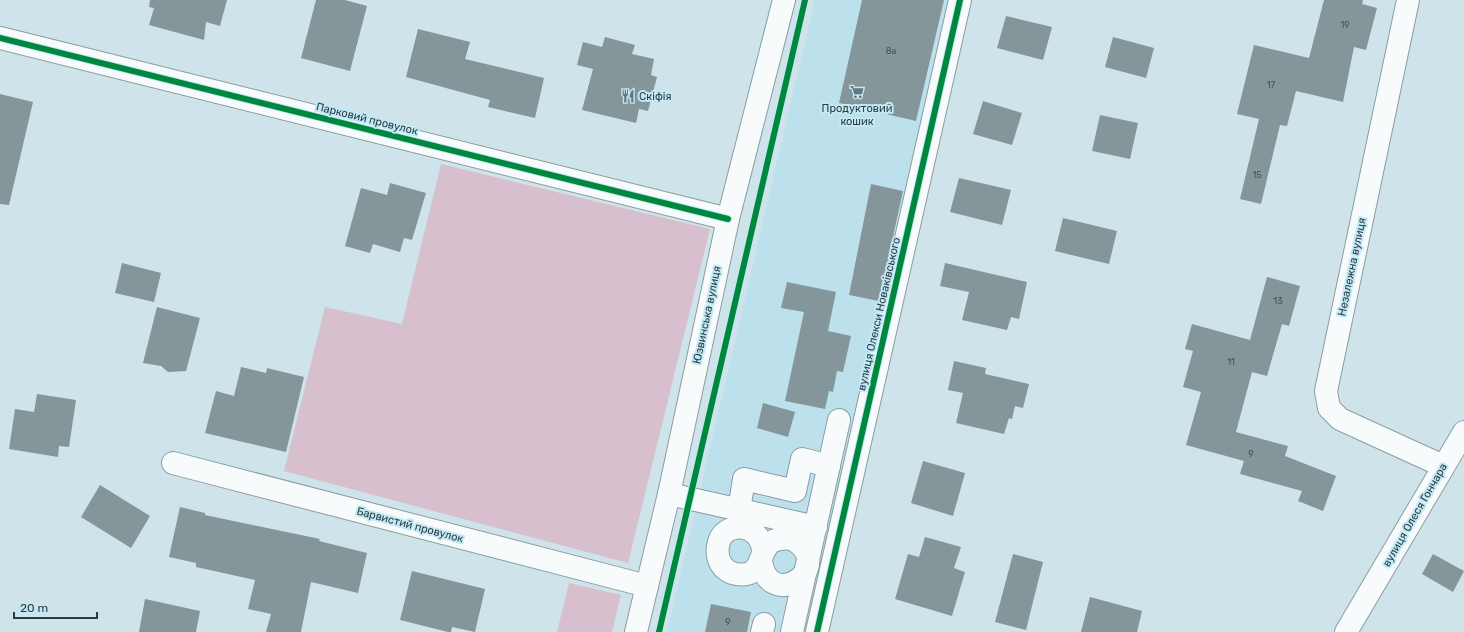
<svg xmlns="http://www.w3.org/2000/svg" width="1464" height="632" viewBox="0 0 1464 632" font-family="Rubik,sans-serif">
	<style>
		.built { fill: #bce0ec }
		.green { fill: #d8bfce }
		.building { fill: #85969b }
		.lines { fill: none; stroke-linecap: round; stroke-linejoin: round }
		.minor-casing { stroke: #8c9ca1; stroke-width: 24 }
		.major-casing { stroke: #8c9ca1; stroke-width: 24 }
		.minor { stroke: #f8fbfc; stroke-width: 22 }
		.major { stroke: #f8fbfc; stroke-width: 22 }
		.cycleway-casing { stroke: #c2e9f6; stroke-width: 8 }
		.cycleway { stroke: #00873e; stroke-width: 6 }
		.labels { text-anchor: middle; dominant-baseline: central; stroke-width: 4; stroke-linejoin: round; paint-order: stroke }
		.number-label { font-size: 9px; fill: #425257 }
		.poi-label { font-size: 11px; fill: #2c3b40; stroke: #c2e9f6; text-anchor: start }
		.street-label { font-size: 11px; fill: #2c3b40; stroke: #c2e9f6 }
	</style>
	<rect width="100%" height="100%" fill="#cee3ea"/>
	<path class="built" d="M 815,0 L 955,0 L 812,632 L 667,632 Z"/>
	<g class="green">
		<path d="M 441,164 L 710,229 L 628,563 L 284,471 L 325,307 L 402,324 Z"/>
		<path d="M 569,583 L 621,595 L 612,632 L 557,632 Z"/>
	</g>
	<g class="building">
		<path d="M 150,0 L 227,0 L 220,26 L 206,22 L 204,40 L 149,25 L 154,8 L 149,7 Z"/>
		<path d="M 316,0 L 345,0 L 367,6 L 350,71 L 301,58 Z"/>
		<path d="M 862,0 L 944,0 L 916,121 L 839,103 Z"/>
		<path d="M 1324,0 L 1363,0 L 1362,4 L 1377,8 L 1366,50 L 1354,47 L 1343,102 L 1296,91 L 1287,126 L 1280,125 L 1261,204 L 1240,199 L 1259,119 L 1237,114 L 1254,45 L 1309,58 Z"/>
		<path d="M 1006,16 L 1052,27 L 1043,60 L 997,48 Z"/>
		<path d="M 418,29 L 470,42 L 465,59 L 544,78 L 535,118 L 488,107 L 490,100 L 406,77 Z"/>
		<path d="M 605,37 L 635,45 L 632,54 L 654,59 L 651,75 L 657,77 L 648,111 L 639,109 L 636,123 L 582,110 L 593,69 L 577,65 L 583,42 L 602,47 Z"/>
		<path d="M 1113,37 L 1154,48 L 1146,78 L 1105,67 Z"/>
		<path d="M 0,94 L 33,102 L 9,205 L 0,204 Z"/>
		<path d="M 983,101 L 1022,113 L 1012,145 L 973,134 Z"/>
		<path d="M 1100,115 L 1138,123 L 1130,159 L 1092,151 Z"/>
		<path d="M 959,178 L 1011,190 L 1002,225 L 950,212 Z"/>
		<path d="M 390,183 L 426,193 L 412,240 L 404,238 L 400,252 L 373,244 L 370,253 L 345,246 L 361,188 L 387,195 Z"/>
		<path d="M 871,184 L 903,191 L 879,301 L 849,295 Z"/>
		<path d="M 1063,218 L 1117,231 L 1109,264 L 1055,251 Z"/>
		<path d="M 122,263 L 161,273 L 154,302 L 115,293 Z"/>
		<path d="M 945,263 L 1027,282 L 1019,319 L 1011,317 L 1007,330 L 962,320 L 969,292 L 940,286 Z"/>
		<path d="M 1267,277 L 1300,286 L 1289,326 L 1282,324 L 1267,376 L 1252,372 L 1236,432 L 1288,446 L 1285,456 L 1336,476 L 1323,511 L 1298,501 L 1302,491 L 1240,474 L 1244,461 L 1186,445 L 1201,392 L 1183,387 L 1193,351 L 1185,349 L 1192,324 L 1250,340 Z"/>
		<path d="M 787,282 L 836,292 L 828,331 L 851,336 L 843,372 L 837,371 L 833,392 L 829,391 L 825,409 L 785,401 L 804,312 L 781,308 Z"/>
		<path d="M 157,307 L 200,318 L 186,371 L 168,372 L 161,366 L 143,363 Z"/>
		<path d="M 954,361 L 986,368 L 985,374 L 1029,384 L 1023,408 L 1015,406 L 1012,419 L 1009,418 L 1004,434 L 956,423 L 963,393 L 948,390 Z"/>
		<path d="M 241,367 L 266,373 L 267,368 L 304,377 L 286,452 L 205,433 L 216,391 L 234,396 Z"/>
		<path d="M 37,394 L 76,400 L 69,447 L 59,446 L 58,457 L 9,449 L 15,409 L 34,412 Z"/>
		<path d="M 763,403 L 795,412 L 788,437 L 757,428 Z"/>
		<path d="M 923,461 L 965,473 L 953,516 L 911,503 Z"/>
		<path d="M 100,485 L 150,516 L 131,548 L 81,517 Z"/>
		<path d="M 180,507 L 205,513 L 205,515 L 320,539 L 319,541 L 367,553 L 358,593 L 311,582 L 301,632 L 266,632 L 271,614 L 248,609 L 255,580 L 196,567 L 196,563 L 169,557 Z"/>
		<path d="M 925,537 L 961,547 L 954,568 L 965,572 L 952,616 L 895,599 L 908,554 L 919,557 Z"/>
		<path d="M 1013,554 L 1043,562 L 1026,630 L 995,622 Z"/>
		<path d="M 1433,554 L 1464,571 L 1453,592 L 1422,574 Z"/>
		<path d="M 412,571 L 485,589 L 475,632 L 452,627 L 451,632 L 448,632 L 400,620 Z"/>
		<path d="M 1090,597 L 1142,611 L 1137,632 L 1081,632 Z"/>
		<path d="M 145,599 L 200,611 L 196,632 L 139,632 Z"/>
		<path d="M 711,604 L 751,612 L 747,632 L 705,632 Z"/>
	</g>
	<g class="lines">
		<g class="minor-casing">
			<g id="minor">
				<path d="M 1408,0 L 1326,391 L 1329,408 L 1340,419 L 1443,466"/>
				<path d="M 0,38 L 728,219"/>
				<path d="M 173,463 L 647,586"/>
				<path d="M 669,494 L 816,527"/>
				<path d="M 739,510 L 744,479 L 795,491 L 802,459 L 829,466"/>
				<path d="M 761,561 C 769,612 834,570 797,542 C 790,537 781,538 773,541 C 757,549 765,579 736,574 C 730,573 724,569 721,564 C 718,559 717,552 718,546 C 722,519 762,522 763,552"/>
				<path d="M 762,632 L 764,624"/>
				<path d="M 792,632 L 839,420"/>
				<path d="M 817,632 L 960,0"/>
				<path d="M 1346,632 L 1464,432"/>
			</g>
		</g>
		<g class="major-casing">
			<path id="major" d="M 636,632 L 669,494 L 728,219 L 784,0"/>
		</g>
		<use href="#minor" class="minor"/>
		<use href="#major" class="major"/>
		<g class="cycleway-casing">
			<g id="cycleway">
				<path d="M 0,38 L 728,219"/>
				<path d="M 659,632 L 805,0"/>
				<path d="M 817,632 L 960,0"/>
			</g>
		</g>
		<use href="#cycleway" class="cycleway"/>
	</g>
	<defs>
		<g id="supermarket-bare" transform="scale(1.08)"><path d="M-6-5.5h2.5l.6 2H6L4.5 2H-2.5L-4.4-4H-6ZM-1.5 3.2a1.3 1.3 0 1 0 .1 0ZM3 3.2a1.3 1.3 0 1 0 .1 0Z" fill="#65767c" stroke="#c2e9f6" stroke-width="2.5" paint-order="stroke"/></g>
		<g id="restaurant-bare" transform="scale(1.08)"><path d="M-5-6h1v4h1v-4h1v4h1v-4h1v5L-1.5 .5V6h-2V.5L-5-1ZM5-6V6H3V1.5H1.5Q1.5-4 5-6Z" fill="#65767c" stroke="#c2e9f6" stroke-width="2.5" paint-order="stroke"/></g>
	</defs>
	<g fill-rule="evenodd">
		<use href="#supermarket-bare" x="857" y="92"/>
		<use href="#restaurant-bare" x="628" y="96"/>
	</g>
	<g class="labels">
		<g class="number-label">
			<text x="1345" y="25">19</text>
			<text x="891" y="51">8а</text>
			<text x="1271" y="85">17</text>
			<text x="1257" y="175">15</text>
			<text x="1278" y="301">13</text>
			<text x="1231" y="362">11</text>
			<text x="1251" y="454">9</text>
			<text x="728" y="622">9</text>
		</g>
		<g class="poi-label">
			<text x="639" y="96">Скіфія</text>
			<text x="857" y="108" text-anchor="middle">Продуктовий<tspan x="857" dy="13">кошик</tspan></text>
		</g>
		<g class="street-label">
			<text transform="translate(367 119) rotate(14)">Парковий провулок</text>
			<text transform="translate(1352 267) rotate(-78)">Незалежна вулиця</text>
			<text transform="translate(879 314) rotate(-77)">вулиця Олекси Новаківського</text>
			<text transform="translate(707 315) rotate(-78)">Юзвинська вулиця</text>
			<text transform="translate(1415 515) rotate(-60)">вулиця Олеся Гончара</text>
			<text transform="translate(410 525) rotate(15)">Барвистий провулок</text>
		</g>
	</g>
	<path d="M14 612v6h83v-6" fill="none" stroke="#2c3b40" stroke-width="2"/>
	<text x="20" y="612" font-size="12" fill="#2c3b40" stroke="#c2e9f6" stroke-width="3" paint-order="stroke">20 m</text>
</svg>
